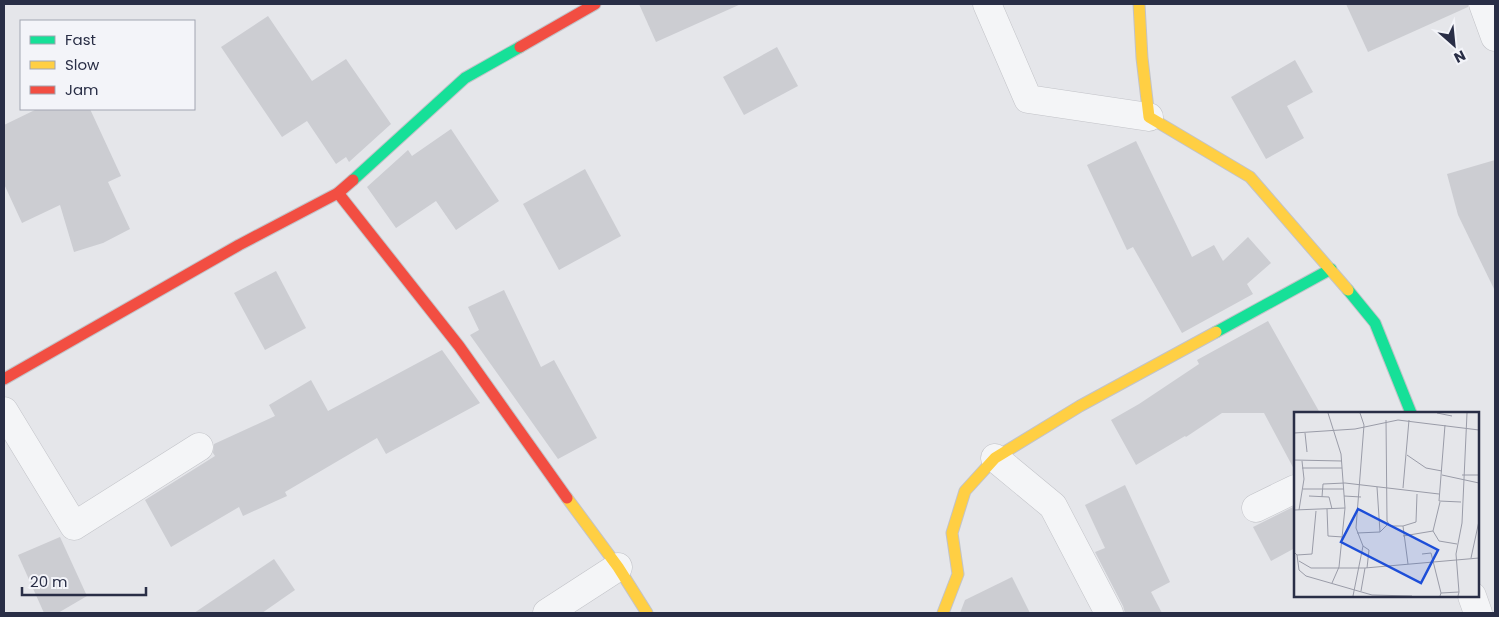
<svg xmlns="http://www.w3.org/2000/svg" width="1499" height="617" viewBox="0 0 1499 617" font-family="Poppins,sans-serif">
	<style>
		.building { fill: #cccdd2 }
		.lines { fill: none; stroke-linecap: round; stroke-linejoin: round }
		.street-casing { stroke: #c2c3c8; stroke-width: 29 }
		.fast-casing { stroke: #c2c3c8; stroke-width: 13 }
		.slow-casing { stroke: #c2c3c8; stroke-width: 13 }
		.jam-casing { stroke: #c2c3c8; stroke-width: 13 }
		.street { stroke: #f4f5f7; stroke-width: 28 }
		.fast { stroke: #16e098; stroke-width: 11 }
		.slow { stroke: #ffcf43; stroke-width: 11 }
		.jam { stroke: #f24e42; stroke-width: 11 }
		.inset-road { fill: none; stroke: #9a9ca8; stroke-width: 1 }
		.view { fill: #1d4ed8; fill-opacity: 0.15; stroke: #1d4ed8; stroke-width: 2.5 }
		.inset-edge { fill: none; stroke: #292e46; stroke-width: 2.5 }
	</style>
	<rect width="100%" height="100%" fill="#e5e6ea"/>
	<g class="building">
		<path d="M 639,4 L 741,4 L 656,42 Z"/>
		<path d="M 1346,4 L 1468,4 L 1468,7 L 1368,52 Z"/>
		<path d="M 268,16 L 312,81 L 346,59 L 391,124 L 349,162 L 346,157 L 336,164 L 307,121 L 282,137 L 221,47 Z"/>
		<path d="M 777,47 L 798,86 L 744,115 L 723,77 Z"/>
		<path d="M 1295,60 L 1313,92 L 1287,106 L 1304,138 L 1266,159 L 1231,97 Z"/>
		<path d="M 37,109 L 90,109 L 121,176 L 108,182 L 130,229 L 103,243 L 74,252 L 60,205 L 22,223 L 4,184 L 4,125 Z"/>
		<path d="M 451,129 L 499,201 L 456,230 L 436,201 L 396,228 L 367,187 L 408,150 L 412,156 Z"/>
		<path d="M 1136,141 L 1192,257 L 1214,245 L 1223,261 L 1248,237 L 1271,263 L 1247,284 L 1253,294 L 1182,333 L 1133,247 L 1127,250 L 1087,165 Z"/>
		<path d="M 1495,160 L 1495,291 L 1458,215 L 1447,174 Z"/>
		<path d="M 585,169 L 621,236 L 559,270 L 523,204 Z"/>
		<path d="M 276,271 L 306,328 L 265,350 L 234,293 Z"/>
		<path d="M 504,290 L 541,367 L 554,360 L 597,438 L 558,459 L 470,335 L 479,330 L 468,307 Z"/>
		<path d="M 1268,321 L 1320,413 L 1295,413 L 1295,471 L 1264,413 L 1222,413 L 1186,437 L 1185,436 L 1136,465 L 1111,420 L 1139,404 L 1199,364 L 1197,360 Z"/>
		<path d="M 442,350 L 480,403 L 386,454 L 377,438 L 285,492 L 287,496 L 243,516 L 239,507 L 171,547 L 145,500 L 215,456 L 213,453 L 214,444 L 275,416 L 269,405 L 311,380 L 328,411 Z"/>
		<path d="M 1125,485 L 1170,582 L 1151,592 L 1162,613 L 1125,613 L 1123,606 L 1095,552 L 1105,548 L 1085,505 Z"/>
		<path d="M 1295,506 L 1295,548 L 1271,561 L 1253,527 Z"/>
		<path d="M 60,537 L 87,596 L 58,613 L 44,613 L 18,555 Z"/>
		<path d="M 274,559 L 295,590 L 262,613 L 194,613 Z"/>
		<path d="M 1012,577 L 1030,613 L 960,613 L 965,600 Z"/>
	</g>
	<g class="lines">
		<g class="street-casing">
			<g id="street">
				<path d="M 987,4 L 1028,99 L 1149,117"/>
				<path d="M 1483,4 L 1495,37"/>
				<path d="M 4,411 L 74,526 L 199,447"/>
				<path d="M 995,458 L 1053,506 L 1109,613"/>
				<path d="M 1256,508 L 1295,489"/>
				<path d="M 1472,596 L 1478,613"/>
				<path d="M 547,613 L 618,567"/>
			</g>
		</g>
		<g class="fast-casing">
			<g id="fast">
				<path d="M 353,180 L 465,78 L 520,47"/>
				<path d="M 1348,290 L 1375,323 L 1411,413"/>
				<path d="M 1216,332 L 1331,269"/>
			</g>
		</g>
		<g class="slow-casing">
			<g id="slow">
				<path d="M 1139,4 L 1142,58 L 1149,117 L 1250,177 L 1348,290"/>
				<path d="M 567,498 L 618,567 L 647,613"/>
				<path d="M 943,613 L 958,574 L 952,533 L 965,491 L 995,458 L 1080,406 L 1216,332"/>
			</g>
		</g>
		<g class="jam-casing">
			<g id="jam">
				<path d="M 520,47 L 595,4"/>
				<path d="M 338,193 L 459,346 L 567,498"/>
				<path d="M 4,379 L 239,245 L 338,193 L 353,180"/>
			</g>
		</g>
		<use href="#street" class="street"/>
		<use href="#fast" class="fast"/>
		<use href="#slow" class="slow"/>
		<use href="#jam" class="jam"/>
	</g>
	<g transform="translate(1294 412)">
		<rect width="185" height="185" fill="#e5e6ea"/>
		<path class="inset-road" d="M 34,1 L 47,42 L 51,96M 143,1 L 158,4M 92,8 L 93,109 L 96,114 L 109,114 L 114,152M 151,13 L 145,89 L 167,90M 0,21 L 61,17 L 104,8 L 185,18M 11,21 L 13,40M 113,43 L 132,56 L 148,59M 0,48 L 48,49M 8,56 L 48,56M 148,63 L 185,71M 168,63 L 185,63M 83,75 L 86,120M 109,76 L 115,8M 9,77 L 50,77M 15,84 L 35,85 L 38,97M 50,84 L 67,85M 28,85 L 29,72 L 51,71 L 145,82M 33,97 L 34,124 L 49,125M 0,98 L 51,96 L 45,155 L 38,171M 5,98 L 10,67 L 8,49M 109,114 L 122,110 L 123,82M 139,119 L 145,129 L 163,132M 63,121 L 86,120 L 94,112M 109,124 L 139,119 L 146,90M 69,134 L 75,138 L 73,156M 0,140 L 3,143 L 5,158 L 12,164 L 78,183 L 118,184M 128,142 L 137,141 L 147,181M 3,143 L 18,142 L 22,99M 177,146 L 185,109M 5,149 L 17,156 L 71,156 L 185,146M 67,179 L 71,156M 165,180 L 162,142 L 168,111 L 173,1M 59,184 L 69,134 L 62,116 L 70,13 L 66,1M 146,184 L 147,181 L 165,180 L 164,184"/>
		<path class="view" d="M 64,97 L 144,138 L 127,171 L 47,130 Z"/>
		<rect width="185" height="185" class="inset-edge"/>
	</g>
	<rect width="1499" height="617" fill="none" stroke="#292e46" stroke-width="10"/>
	<rect x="20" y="20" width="175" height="90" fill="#f3f4f9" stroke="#a2a5b1"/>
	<rect x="30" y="36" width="25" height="8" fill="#16e098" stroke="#a2a5b1"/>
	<text x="65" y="45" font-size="15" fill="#292e46">Fast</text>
	<rect x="30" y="61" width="25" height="8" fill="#ffcf43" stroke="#a2a5b1"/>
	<text x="65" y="70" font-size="15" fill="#292e46">Slow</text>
	<rect x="30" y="86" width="25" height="8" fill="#f24e42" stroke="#a2a5b1"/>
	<text x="65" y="95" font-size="15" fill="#292e46">Jam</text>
	<g transform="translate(1454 45) rotate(153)" stroke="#f3f4f9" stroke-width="4" paint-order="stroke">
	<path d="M0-4L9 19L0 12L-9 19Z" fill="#292e46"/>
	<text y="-8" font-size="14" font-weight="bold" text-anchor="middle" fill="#292e46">N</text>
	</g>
	<path d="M22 587v8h124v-8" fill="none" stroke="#292e46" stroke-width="2.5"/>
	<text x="30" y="587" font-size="15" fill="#292e46" stroke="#f3f4f9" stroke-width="4" paint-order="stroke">20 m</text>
</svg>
